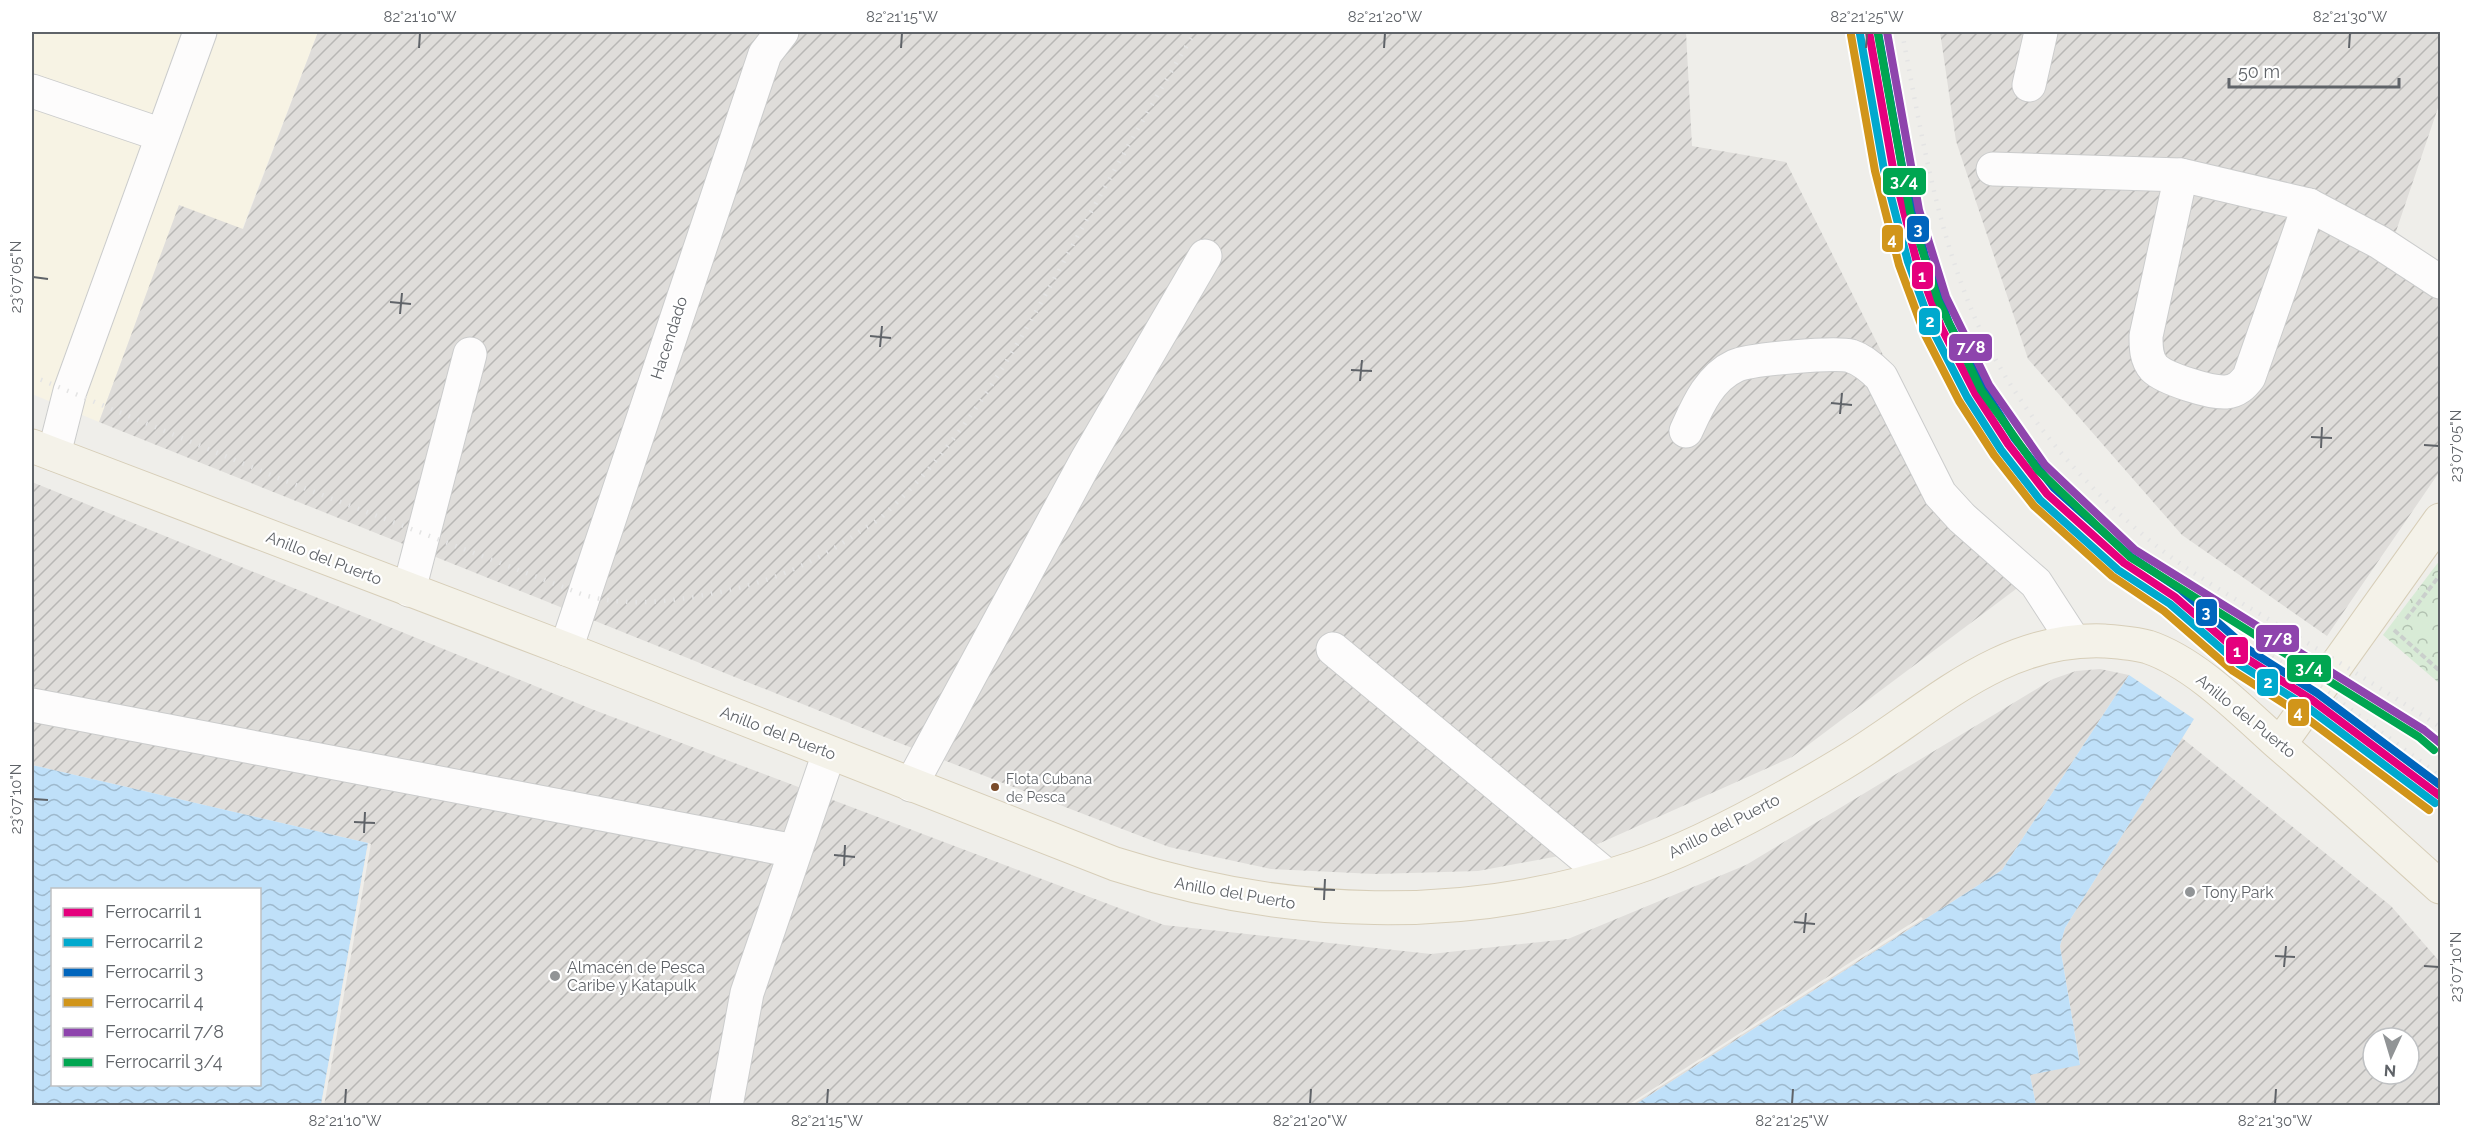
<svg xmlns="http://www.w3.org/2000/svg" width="2472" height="1137" viewBox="0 0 2472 1137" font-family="Raleway,sans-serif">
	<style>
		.commercial { fill: #f7f3e4 }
		.industrial { fill: url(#industrial-furrows); fill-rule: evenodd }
		.park { fill: url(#park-crowns) }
		.water { fill: url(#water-waves); fill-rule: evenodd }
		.pier { fill: #efeeea }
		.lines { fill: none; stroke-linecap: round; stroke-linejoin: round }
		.minor-casing { stroke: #cbcccc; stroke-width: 35 }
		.major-casing { stroke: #d7ceb8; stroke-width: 35 }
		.path { stroke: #cacfcc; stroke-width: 4; stroke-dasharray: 6 3; stroke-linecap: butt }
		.minor { stroke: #fdfcfc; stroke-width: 33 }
		.major { stroke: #f4f2e9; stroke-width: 33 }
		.rail { stroke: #e4e4e4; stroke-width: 4.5; stroke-dasharray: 1.5 8; stroke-linecap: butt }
		.rail-1-casing { stroke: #fff; stroke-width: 12 }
		.rail-2-casing { stroke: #fff; stroke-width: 12 }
		.rail-3-casing { stroke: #fff; stroke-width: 12 }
		.rail-4-casing { stroke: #fff; stroke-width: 12 }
		.rail-5-casing { stroke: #fff; stroke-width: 12 }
		.rail-6-casing { stroke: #fff; stroke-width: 12 }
		.rail-1 { stroke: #e5007d; stroke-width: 8 }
		.rail-2 { stroke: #00a9ce; stroke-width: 8 }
		.rail-3 { stroke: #0065bd; stroke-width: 8 }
		.rail-4 { stroke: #d1951a; stroke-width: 8 }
		.rail-5 { stroke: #8e44ad; stroke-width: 8 }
		.rail-6 { stroke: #00a651; stroke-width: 8 }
		.ticks { fill: none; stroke: #5f6368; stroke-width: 2 }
		.bus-dot { fill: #7a4b2a; stroke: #fff; stroke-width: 2 }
		.poi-dot { fill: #919496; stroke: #fff; stroke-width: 2 }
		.labels { text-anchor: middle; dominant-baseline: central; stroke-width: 4.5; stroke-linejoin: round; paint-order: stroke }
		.bus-label { font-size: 14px; fill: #5f6368; stroke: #fff; text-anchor: start }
		.street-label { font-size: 16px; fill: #5f6368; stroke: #fff }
		.poi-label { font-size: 16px; fill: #5f6368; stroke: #fff; text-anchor: start }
		.line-badge { stroke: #fff; stroke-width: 2 }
		.badge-label { font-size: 16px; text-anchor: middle; font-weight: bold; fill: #fff }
		.neatline { fill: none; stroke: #5f6368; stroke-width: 2 }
		.ticks-label { font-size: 15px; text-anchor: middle; fill: #5f6368 }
	</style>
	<defs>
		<pattern id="industrial-furrows" width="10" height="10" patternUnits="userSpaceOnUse" patternTransform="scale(1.5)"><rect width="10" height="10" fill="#dfddda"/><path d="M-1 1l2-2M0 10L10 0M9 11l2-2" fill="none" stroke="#b8b7b5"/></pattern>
		<pattern id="park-crowns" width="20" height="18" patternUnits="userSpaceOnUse" patternTransform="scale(1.5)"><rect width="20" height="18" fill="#d8ebd6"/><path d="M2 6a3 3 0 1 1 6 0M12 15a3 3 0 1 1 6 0" fill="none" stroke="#b2c2b1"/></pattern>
		<pattern id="water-waves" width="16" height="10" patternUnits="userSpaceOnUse" patternTransform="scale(1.5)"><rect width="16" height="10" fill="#bfe0f9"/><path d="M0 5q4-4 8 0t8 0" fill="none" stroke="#9eb9cd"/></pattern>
	</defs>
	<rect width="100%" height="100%" fill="#efeeea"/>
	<path class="commercial" d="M 32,32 L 318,32 L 242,230 L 179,206 L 99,422 L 32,394 Z"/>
	<g class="industrial">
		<path d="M 318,32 L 1686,32 L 1692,146 L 1786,162 L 1957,502 L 2036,574 L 1792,757 L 1580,852 L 1478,871 L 1375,874 L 1271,869 L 1169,847 L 902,744 L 99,422 L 179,205 L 243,229 Z"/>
		<path d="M 1940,32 L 2440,32 L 2440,102 L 2389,252 L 2440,288 L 2440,471 L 2327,636 L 2182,535 L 2028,359 L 1956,141 Z"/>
		<path d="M 32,482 L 594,710 L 1164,925 L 1431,954 L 1568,939 L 1746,865 L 2053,679 L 2076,671 L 2100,669 L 2129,675 L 2002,870 L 1633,1106 L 321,1105 L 368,843 L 32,765 Z"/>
		<path d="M 2182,738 L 2391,906 L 2440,962 L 2440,1105 L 2036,1105 L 2030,1075 L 2080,1064 L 2060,946 L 2065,928 ZM 2373,1038 L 2409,1038 L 2409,1074 L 2373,1074 Z"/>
	</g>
	<path class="park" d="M 2440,560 L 2440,684 L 2383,635 Z"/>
	<g class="water">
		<path d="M 2129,675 L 2194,719 L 2065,928 L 2060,946 L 2080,1065 L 2030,1075 L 2036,1105 L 1633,1106 L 2002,870 Z"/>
		<path d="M 32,765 L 368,843 L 321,1105 L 32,1106 ZM 52,890 L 260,890 L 260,1084 L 52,1084 Z"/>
	</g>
	<g class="pier">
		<path d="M 368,843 L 371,844 L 324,1106 L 321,1105 Z"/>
		<path d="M 1921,917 L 1923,919 L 1630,1106 L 1631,1103 Z"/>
	</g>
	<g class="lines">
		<g class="minor-casing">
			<g id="minor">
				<path d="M 2029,85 L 2041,32"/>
				<path d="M 32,91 L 162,135"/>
				<path d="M 1993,169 L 2181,175 L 2309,205 L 2379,242 L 2440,282"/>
				<path d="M 2181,175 L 2146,336 C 2146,347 2146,359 2154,368 C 2165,379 2211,393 2226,392 C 2237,391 2243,385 2249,377 L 2309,205"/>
				<path d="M 1686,431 C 1697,407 1709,378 1735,366 C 1750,359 1835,352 1851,356 C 1863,360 1873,369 1881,377 L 1940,494 L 1962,518 L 2036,583 L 2073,640"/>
				<path d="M 54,454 L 70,391 L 200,32"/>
				<path d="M 409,590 L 470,354"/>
				<path d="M 566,649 L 765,54 L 782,32"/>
				<path d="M 1333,649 L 1607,876"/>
				<path d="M 32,705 L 795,851"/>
				<path d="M 911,785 L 1086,461 L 1205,256"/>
				<path d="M 726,1106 L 747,993 L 829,753"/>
			</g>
		</g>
		<g class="major-casing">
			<g id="major">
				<path d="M 32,446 L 566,649 L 1115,864 C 1284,918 1465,925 1634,868 C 1701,846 1780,801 1840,765 C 1927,714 1996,637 2104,641 C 2118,642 2134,643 2148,647 C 2196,663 2242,711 2279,744 C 2334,791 2387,839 2440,887"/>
				<path d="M 2280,744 L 2440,520"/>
			</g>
		</g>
		<g class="path">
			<path d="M 2406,619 L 2440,575"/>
			<path d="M 2394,630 L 2440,671"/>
		</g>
		<use href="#minor" class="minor"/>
		<use href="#major" class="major"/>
		<g class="rail">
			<path d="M 1852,32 L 1886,216 L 1918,313 L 1951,381 L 2005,467 L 2102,563 L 2244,657"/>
			<path d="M 1902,32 C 1920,126 1935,222 1972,311 C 2009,401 2080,483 2154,544 C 2191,574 2242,603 2283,628 C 2336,660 2388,693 2440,727"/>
			<path d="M 32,376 L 283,480 L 584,595 C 625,607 668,602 710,594 C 766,584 812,565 859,532 C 868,526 880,520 888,511 C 973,432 1027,329 1082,228 C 1119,162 1156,96 1195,32"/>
			<path d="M 2175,597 L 2321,687 L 2440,776"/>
		</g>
		<g class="rail-1-casing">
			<path id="rail-1" d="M 1869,32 L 1893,168 L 1916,259 L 1941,327 L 1975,393 L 2008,444 L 2047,494 L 2124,563 L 2175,597 L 2244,657 L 2312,700 L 2440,796"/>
		</g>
		<g class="rail-2-casing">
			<path id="rail-2" d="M 1860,34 L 1884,170 L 1908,262 L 1933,331 L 1967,397 L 2001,450 L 2040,500 L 2118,570 L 2170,604 L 2239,664 L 2307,707 L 2435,803"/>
		</g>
		<g class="rail-3-casing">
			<path id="rail-3" d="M 1878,32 L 1902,166 L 1925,256 L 1949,323 L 1983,388 L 2015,439 L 2054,488 L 2130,556 L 2181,590 L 2249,650 L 2317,693 L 2440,785"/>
		</g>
		<g class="rail-4-casing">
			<path id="rail-4" d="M 1851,35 L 1875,171 L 1899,265 L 1925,335 L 1959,401 L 1994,455 L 2034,506 L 2112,576 L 2164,611 L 2233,671 L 2302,715 L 2429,810"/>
		</g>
		<g class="rail-5-casing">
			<path id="rail-5" d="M 1887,32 L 1919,210 L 1946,297 L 1989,385 L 2045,465 L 2135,550 L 2424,730 L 2440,743"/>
		</g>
		<g class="rail-6-casing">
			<path id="rail-6" d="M 1878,34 L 1910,212 L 1938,300 L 1981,390 L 2038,470 L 2130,557 L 2419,737 L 2434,750"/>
		</g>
		<use href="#rail-1" class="rail-1"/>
		<use href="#rail-2" class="rail-2"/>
		<use href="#rail-3" class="rail-3"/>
		<use href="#rail-4" class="rail-4"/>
		<use href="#rail-5" class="rail-5"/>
		<use href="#rail-6" class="rail-6"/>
	</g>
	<path class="ticks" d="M 419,48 L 420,33M 901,48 L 902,33M 1384,48 L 1385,33M 1866,48 L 1867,33M 2349,48 L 2350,33M 33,277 L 48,279M 390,302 L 411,304M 400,314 L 402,293M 870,336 L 891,338M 880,347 L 882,326M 1351,370 L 1372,371M 1360,381 L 1362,360M 1831,403 L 1852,405M 1840,414 L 1842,393M 2311,437 L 2332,438M 2424,445 L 2439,446M 2321,448 L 2322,427M 33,799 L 48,800M 354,822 L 375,823M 364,833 L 365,812M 834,855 L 855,857M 844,866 L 845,845M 1314,889 L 1335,890M 1324,900 L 1325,879M 1794,922 L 1815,924M 1804,933 L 1806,913M 2275,956 L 2295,957M 2424,966 L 2439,967M 2284,967 L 2286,946M 345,1104 L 346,1089M 827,1104 L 828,1089M 1310,1104 L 1311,1089M 1792,1104 L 1793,1089M 2275,1104 L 2276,1089"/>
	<circle class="bus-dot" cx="995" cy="787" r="5"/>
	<g class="poi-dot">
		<circle cx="2190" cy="892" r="6"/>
		<circle cx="555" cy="976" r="6"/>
	</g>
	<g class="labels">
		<g class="bus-label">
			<text x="1006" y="779">Flota Cubana<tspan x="1006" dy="18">de Pesca</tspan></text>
		</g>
		<g class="street-label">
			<text transform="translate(669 338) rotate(-72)">Hacendado</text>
			<text transform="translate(324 558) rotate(21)">Anillo del Puerto</text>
			<text transform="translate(2246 716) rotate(39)">Anillo del Puerto</text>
			<text transform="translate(778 733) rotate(21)">Anillo del Puerto</text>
			<text transform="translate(1724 826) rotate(-27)">Anillo del Puerto</text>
			<text transform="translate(1235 893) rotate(10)">Anillo del Puerto</text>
		</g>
		<g class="poi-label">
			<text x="2202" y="892">Tony Park</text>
			<text x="567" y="967">Almacén de Pesca<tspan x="567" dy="18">Caribe y Katapulk</tspan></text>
		</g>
	</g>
	<g class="line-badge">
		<rect x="1882" y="167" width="45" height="29" rx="6" fill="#00a651"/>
		<rect x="1906" y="215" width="24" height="28" rx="6" fill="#0065bd"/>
		<rect x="1881" y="224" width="23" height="29" rx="6" fill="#d1951a"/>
		<rect x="1911" y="261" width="23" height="29" rx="6" fill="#e5007d"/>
		<rect x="1918" y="307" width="23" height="29" rx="6" fill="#00a9ce"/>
		<rect x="1948" y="333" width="45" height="29" rx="6" fill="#8e44ad"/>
		<rect x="2195" y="598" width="23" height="29" rx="6" fill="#0065bd"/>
		<rect x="2255" y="624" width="45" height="29" rx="6" fill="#8e44ad"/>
		<rect x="2225" y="636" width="24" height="29" rx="6" fill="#e5007d"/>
		<rect x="2286" y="654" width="46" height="29" rx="6" fill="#00a651"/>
		<rect x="2256" y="668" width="23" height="29" rx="6" fill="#00a9ce"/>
		<rect x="2287" y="698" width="23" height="29" rx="6" fill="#d1951a"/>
	</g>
	<g class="badge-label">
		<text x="1904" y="187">3/4</text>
		<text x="1918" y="235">3</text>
		<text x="1892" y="245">4</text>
		<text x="1922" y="282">1</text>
		<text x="1930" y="327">2</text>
		<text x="1971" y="353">7/8</text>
		<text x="2206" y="618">3</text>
		<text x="2278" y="645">7/8</text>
		<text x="2237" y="657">1</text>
		<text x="2309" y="674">3/4</text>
		<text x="2268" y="688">2</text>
		<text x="2298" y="718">4</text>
	</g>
	<rect width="2472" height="1137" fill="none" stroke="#ffffff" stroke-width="66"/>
	<rect x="51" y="888" width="210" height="198" fill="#ffffff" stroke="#bfc1c3" stroke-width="1.5"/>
	<rect x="63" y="908" width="30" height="9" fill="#e5007d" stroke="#bfc1c3" stroke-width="1.5"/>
	<text x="105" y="918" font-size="18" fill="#5f6368">Ferrocarril 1</text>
	<rect x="63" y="938" width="30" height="9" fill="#00a9ce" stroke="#bfc1c3" stroke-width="1.5"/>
	<text x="105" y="948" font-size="18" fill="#5f6368">Ferrocarril 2</text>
	<rect x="63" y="968" width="30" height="9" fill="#0065bd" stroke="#bfc1c3" stroke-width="1.5"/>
	<text x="105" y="978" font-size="18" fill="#5f6368">Ferrocarril 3</text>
	<rect x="63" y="998" width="30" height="9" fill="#d1951a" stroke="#bfc1c3" stroke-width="1.5"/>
	<text x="105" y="1008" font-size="18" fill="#5f6368">Ferrocarril 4</text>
	<rect x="63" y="1028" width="30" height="9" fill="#8e44ad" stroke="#bfc1c3" stroke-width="1.5"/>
	<text x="105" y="1038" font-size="18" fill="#5f6368">Ferrocarril 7/8</text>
	<rect x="63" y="1058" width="30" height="9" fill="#00a651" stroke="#bfc1c3" stroke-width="1.5"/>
	<text x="105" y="1068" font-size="18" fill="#5f6368">Ferrocarril 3/4</text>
	<g transform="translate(2391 1056) rotate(184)"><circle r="28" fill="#ffffff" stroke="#bfc1c3" stroke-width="1.5"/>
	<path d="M0-4.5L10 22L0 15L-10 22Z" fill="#919496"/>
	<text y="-9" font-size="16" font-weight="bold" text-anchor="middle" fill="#5f6368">N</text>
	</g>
	<path d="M2229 78v9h170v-9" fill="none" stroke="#5f6368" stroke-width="3"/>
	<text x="2238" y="78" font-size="18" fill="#5f6368" stroke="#ffffff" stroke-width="4.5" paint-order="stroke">50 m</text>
	<rect x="33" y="33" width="2406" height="1071" class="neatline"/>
	<g class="ticks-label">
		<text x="420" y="22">82°21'10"W</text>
		<text x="902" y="22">82°21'15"W</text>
		<text x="1385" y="22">82°21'20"W</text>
		<text x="1867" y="22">82°21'25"W</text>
		<text x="2350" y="22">82°21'30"W</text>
		<text transform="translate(16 277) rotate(-90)" y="5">23°07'05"N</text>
		<text transform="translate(2456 446) rotate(-90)" y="5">23°07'05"N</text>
		<text transform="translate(16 799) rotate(-90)" y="5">23°07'10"N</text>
		<text transform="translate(2456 967) rotate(-90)" y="5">23°07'10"N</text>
		<text x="345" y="1126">82°21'10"W</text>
		<text x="827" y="1126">82°21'15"W</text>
		<text x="1310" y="1126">82°21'20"W</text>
		<text x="1792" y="1126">82°21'25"W</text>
		<text x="2275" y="1126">82°21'30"W</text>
	</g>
</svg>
